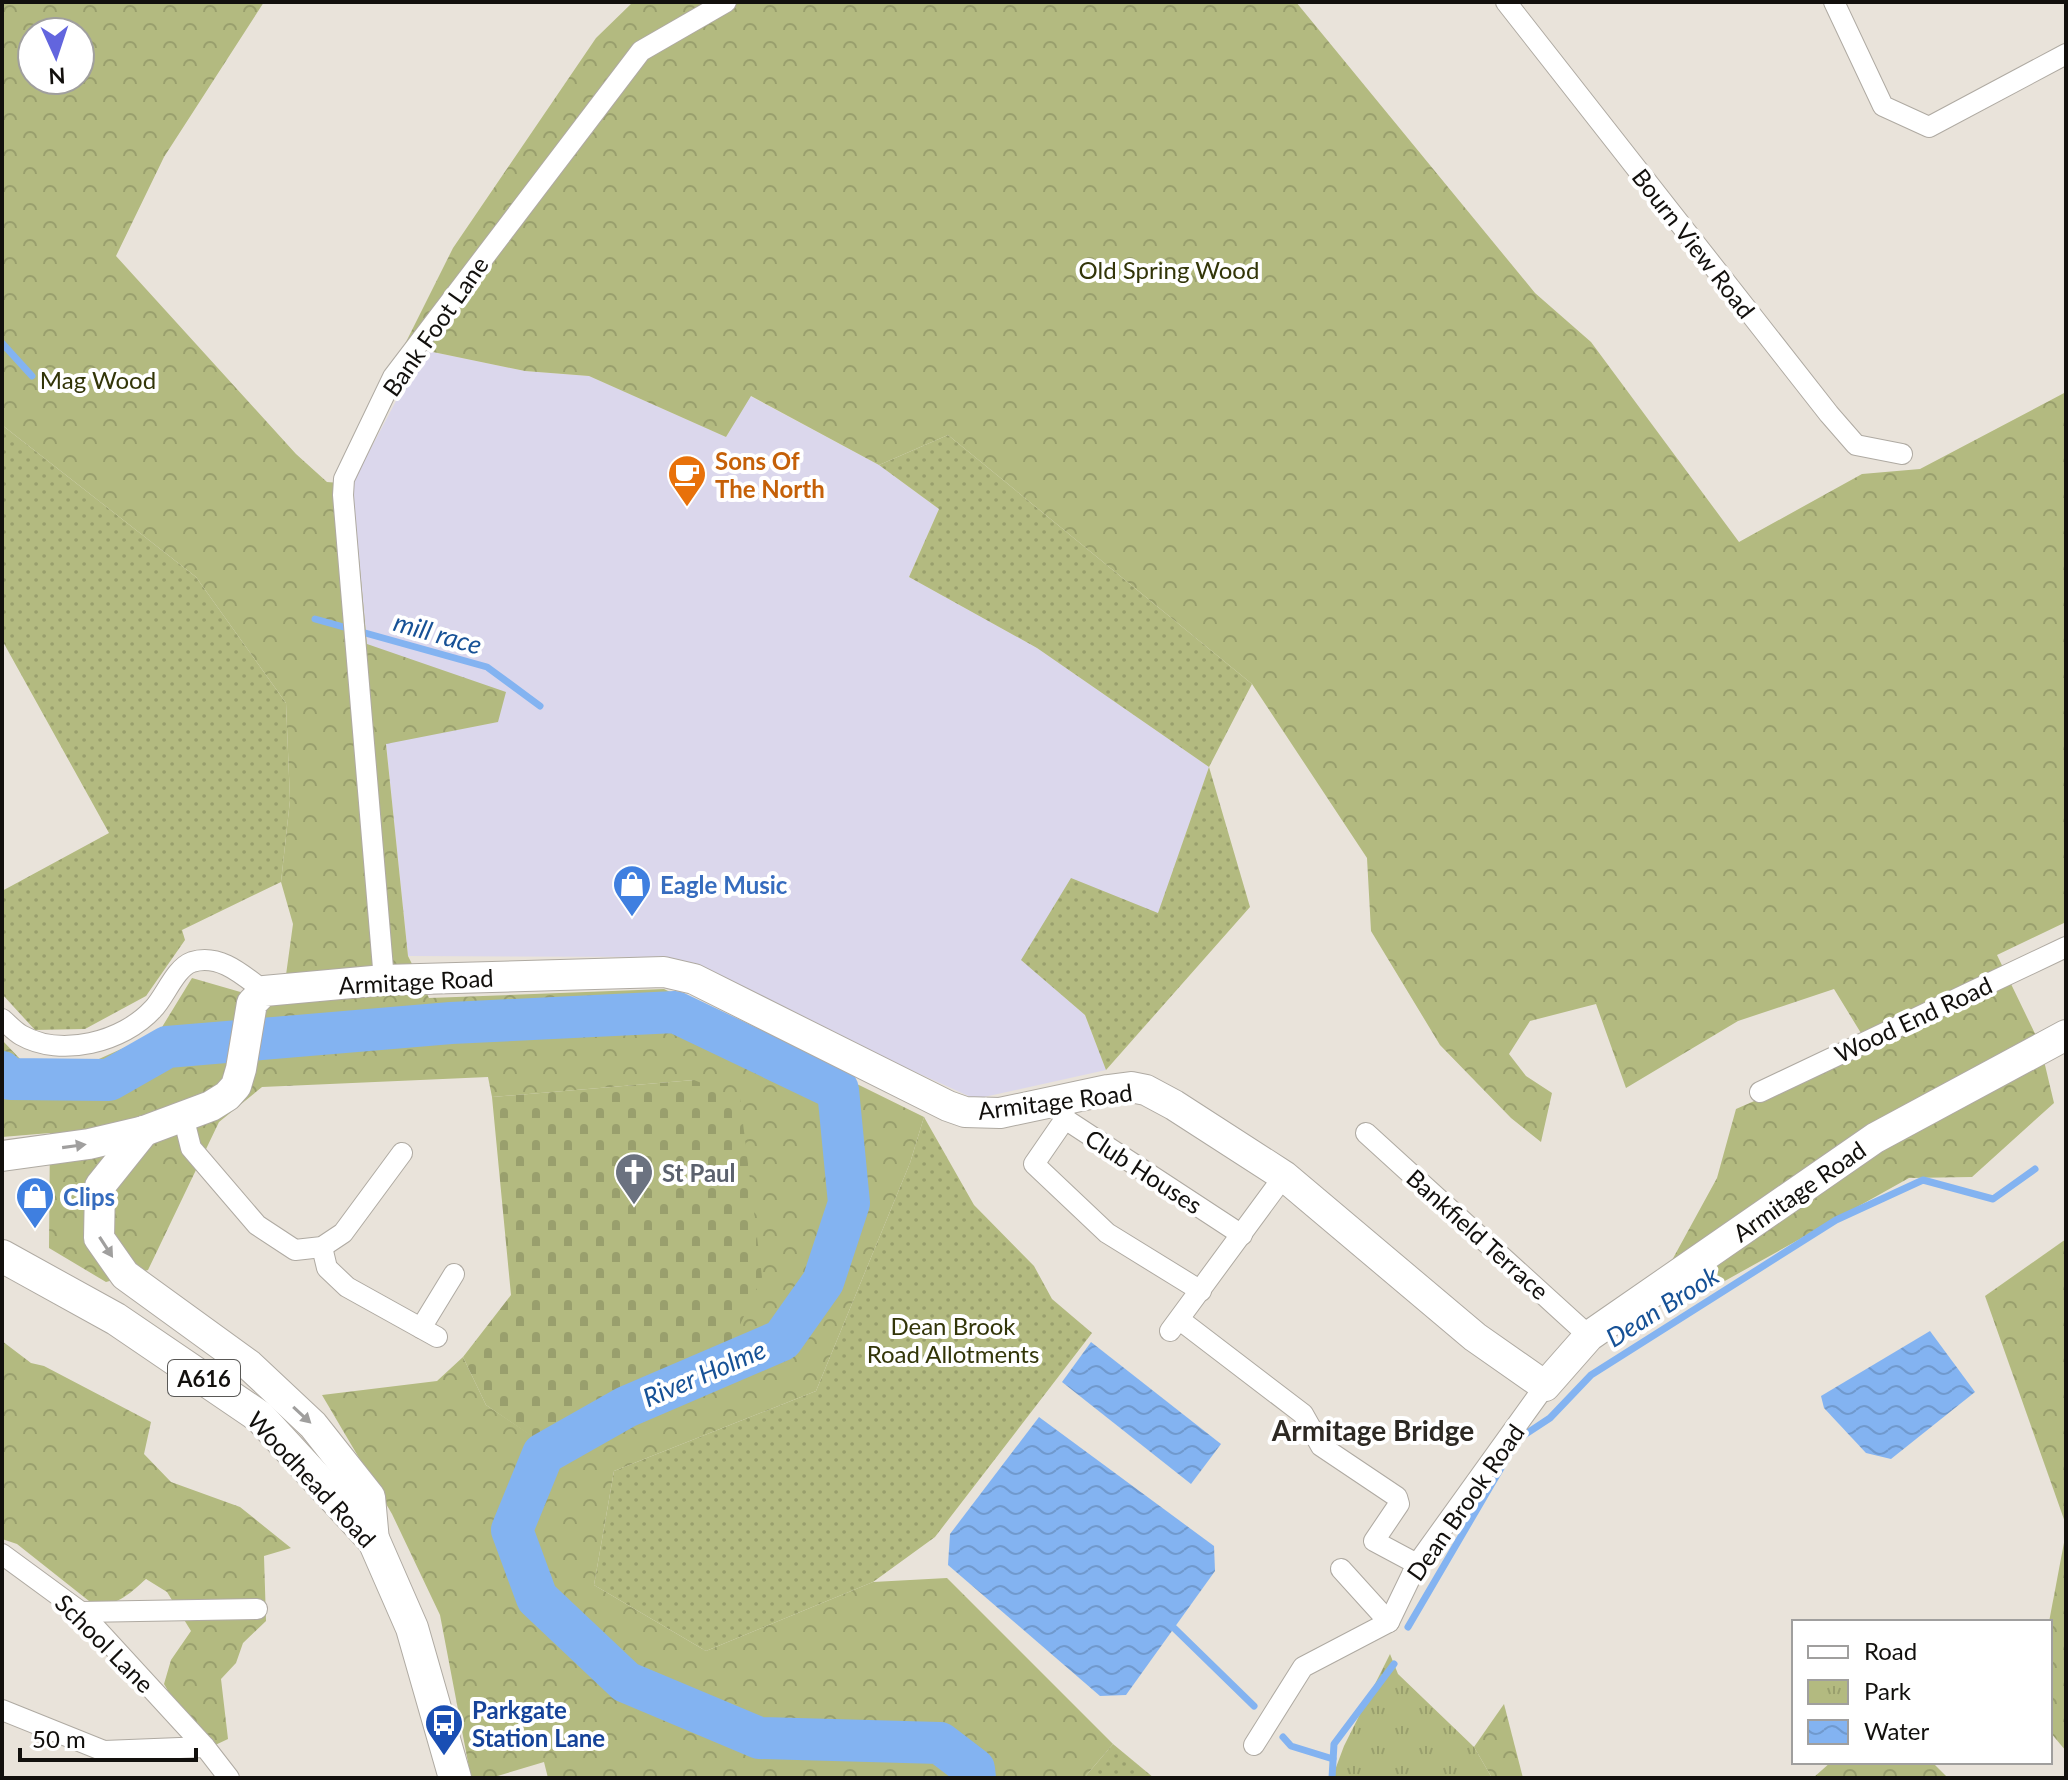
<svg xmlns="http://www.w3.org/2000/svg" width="2068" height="1780" viewBox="0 0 2068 1780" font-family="Lato,sans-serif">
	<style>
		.commercial { fill: #dbd7ec }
		.grass { fill: url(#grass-dots) }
		.forest { fill: url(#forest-crowns); fill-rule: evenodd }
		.cemetery { fill: url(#cemetery-stones) }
		.park { fill: url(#park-tufts) }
		.water { fill: url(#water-waves) }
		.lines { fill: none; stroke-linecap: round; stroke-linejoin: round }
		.stream { stroke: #83b3f1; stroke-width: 7 }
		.river { stroke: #83b3f1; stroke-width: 42 }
		.street-casing { stroke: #afaaa2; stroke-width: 22 }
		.secondary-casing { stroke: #afaaa2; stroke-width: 32 }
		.primary-casing { stroke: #afaaa2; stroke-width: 34 }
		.street { stroke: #fff; stroke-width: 20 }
		.secondary { stroke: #fff; stroke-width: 30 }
		.primary { stroke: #fff; stroke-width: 32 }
		.oneway { fill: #a09f9e }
		.labels { text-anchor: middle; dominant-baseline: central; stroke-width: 8; stroke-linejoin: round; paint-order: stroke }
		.shield { fill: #fff; stroke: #595856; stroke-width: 2 }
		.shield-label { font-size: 22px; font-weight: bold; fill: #12100d }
		.street-label { font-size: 24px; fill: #12100d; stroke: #fff }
		.park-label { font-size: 24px; fill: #323508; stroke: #fff }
		.food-label { font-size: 24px; font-weight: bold; fill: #c56008; stroke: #fff; text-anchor: start }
		.shop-label { font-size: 24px; font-weight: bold; fill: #366cbe; stroke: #fff; text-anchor: start }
		.worship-label { font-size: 24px; font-weight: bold; fill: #5b616d; stroke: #fff; text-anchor: start }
		.transit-label { font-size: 24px; font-weight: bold; fill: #164399; stroke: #fff; text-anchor: start }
		.water-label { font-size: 26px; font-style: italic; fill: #165196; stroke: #fff }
		.quarter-label { font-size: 28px; font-weight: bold; fill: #2d2923; stroke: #fff }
	</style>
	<defs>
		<pattern id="grass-dots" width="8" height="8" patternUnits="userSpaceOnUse" patternTransform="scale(2)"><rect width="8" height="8" fill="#b3ba80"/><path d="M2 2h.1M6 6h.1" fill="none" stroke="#999f6d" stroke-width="1.8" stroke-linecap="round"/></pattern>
		<pattern id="forest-crowns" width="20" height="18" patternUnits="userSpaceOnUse" patternTransform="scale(2)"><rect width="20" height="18" fill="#b3ba80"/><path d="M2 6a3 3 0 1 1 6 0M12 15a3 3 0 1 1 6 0" fill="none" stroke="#999f6d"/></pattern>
		<pattern id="cemetery-stones" width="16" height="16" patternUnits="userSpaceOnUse" patternTransform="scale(2)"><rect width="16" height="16" fill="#b3ba80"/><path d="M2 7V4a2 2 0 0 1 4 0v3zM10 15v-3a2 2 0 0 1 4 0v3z" fill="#999f6d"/></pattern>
		<pattern id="park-tufts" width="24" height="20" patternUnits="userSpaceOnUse" patternTransform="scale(2)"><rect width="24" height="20" fill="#b3ba80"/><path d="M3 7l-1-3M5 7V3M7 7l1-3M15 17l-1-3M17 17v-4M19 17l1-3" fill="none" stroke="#999f6d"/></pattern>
		<pattern id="water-waves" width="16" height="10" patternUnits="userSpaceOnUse" patternTransform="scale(2)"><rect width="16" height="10" fill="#83b3f1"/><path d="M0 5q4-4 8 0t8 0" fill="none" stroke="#7099cd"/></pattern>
	</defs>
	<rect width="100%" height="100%" fill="#e9e3da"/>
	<path class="commercial" d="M 423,350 L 525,371 L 589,376 L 726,437 L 750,396 L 879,465 L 939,509 L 909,577 L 1037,648 L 1209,767 L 1158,914 L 1022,960 L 1085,1015 L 1106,1070 L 975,1099 L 662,957 L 408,956 L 386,743 L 497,722 L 367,644 L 352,484 Z"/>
	<g class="grass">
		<path d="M 2,425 L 196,577 L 286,703 L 290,800 L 281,882 L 182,930 L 185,940 L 146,996 L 85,1029 L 35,1030 L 2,994 L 2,891 L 109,833 L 2,640 Z"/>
		<path d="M 948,435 L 1252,684 L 1209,767 L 1250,907 L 1106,1070 L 1085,1015 L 1021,960 L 1071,878 L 1158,913 L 1209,767 L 1037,648 L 909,577 L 939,509 L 879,465 Z"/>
		<path d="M 924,1117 L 974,1205 L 1034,1266 L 1052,1299 L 1092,1333 L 935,1537 L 873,1582 L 706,1651 L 594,1585 L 614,1471 L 816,1391 L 910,1163 Z"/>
		<path d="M 1113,1744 L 1154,1778 L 1084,1778 Z"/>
	</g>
	<g class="forest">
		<path d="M 2,2 L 264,2 L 164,157 L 116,256 L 296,454 L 327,482 L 352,484 L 367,644 L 506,692 L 498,722 L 386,744 L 408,956 L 429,998 L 664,989 L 924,1117 L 910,1163 L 816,1391 L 614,1471 L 594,1585 L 706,1651 L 873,1582 L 947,1578 L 1113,1744 L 1084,1778 L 548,1778 L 544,1762 L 491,1778 L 471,1778 L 440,1615 L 392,1514 L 322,1395 L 437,1381 L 463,1357 L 486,1405 L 537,1439 L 616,1396 L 694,1080 L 492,1097 L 488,1077 L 262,1087 L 219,1122 L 148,1270 L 106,1282 L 49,1248 L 50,1133 L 2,1137 L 2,1040 L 22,1061 L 90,1063 L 159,1032 L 192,978 L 282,1004 L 293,924 L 281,882 L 290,800 L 286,703 L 196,577 L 2,425 ZM 32,32 L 80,32 L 80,80 L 32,80 Z"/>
		<path d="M 633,2 L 1296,2 L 1535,293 L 1591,342 L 1739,542 L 1862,474 L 1920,469 L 2066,392 L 2066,922 L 1997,955 L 2040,1044 L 2054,1103 L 1972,1177 L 1909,1178 L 1723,1282 L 1671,1262 L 1717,1178 L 1736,1109 L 1846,1061 L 1864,1038 L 1834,989 L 1738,1021 L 1626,1088 L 1596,1004 L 1530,1021 L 1509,1054 L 1526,1076 L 1552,1093 L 1541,1142 L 1511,1118 L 1440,1045 L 1371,931 L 1367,858 L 1252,684 L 948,435 L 879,465 L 751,396 L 726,437 L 589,376 L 525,371 L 404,346 L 453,248 L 596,38 Z"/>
		<path d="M 2066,1239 L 2066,1525 L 1985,1296 Z"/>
		<path d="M 2,1341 L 31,1363 L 44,1366 L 151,1422 L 144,1454 L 171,1482 L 240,1507 L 291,1548 L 264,1556 L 266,1621 L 243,1643 L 236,1663 L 221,1679 L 228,1739 L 211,1747 L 174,1701 L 164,1684 L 171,1660 L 191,1631 L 167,1592 L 146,1579 C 128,1595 114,1610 89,1601 L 17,1544 L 2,1539 Z"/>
		<path d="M 2066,1532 L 2066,1751 L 2050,1732 L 2049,1622 Z"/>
		<path d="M 1504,1704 L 1523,1778 L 1492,1778 L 1474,1747 Z"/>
		<path d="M 1831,1762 L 1932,1762 L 1948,1778 L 1813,1778 Z"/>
	</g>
	<path class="cemetery" d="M 694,1080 L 740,1099 L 762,1277 L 732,1342 L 616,1396 L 537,1440 L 486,1405 L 463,1357 L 511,1295 L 492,1097 Z"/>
	<path class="park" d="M 1390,1654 L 1398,1674 L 1474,1747 L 1492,1778 L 1332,1778 L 1344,1746 Z"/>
	<g class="water">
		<path d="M 1930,1331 L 1975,1392 L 1891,1459 L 1866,1453 L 1824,1408 L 1821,1396 Z"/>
		<path d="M 1091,1342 L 1221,1444 L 1191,1484 L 1062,1382 Z"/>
		<path d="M 1039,1417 L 1214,1546 L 1215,1571 L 1126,1695 L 1100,1696 L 948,1565 L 950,1534 Z"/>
	</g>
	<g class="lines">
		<g class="stream">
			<path d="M 2,343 L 32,376"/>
			<path d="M 315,619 L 487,667 L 540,706"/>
			<path d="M 1408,1627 L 1518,1439 L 1550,1418 L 1591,1375 L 1836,1220 L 1923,1180 L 1993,1199 L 2035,1169"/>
			<path d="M 1174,1628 L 1254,1706"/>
			<path d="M 1283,1737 L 1291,1746 L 1333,1759"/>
			<path d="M 1332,1778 L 1334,1744 L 1394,1664"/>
		</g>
		<path class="river" d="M 2,1072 L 10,1079 L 109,1080 L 167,1047 L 451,1023 L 675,1012 L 838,1090 L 849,1203 L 823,1282 L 782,1340 L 626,1407 L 543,1454 L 512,1530 L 537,1598 L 626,1682 L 759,1738 L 940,1743 L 974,1769 L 975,1778"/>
		<g class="street-casing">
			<g id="street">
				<path d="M 1506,2 L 1829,414 L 1856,445 L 1902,454"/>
				<path d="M 1834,2 L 1883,106 L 1929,127 L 2066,54"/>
				<path d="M 384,980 L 343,495 L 344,479 L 393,377 L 641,51 L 726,2"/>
				<path d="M 2,1019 C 8,1024 14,1031 21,1035 C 61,1058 123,1042 153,1009 C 165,997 175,968 192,962 C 220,953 244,976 264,991"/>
				<path d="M 1760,1092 L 2066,947"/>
				<path d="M 1064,1107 L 1065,1119 L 1242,1235"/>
				<path d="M 183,1116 L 191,1148 L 257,1225 L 295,1250 L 322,1247 L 343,1233 L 402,1153"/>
				<path d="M 1065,1119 L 1034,1164 L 1107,1233 L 1201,1291"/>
				<path d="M 1366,1133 L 1589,1336"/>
				<path d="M 322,1247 L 327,1268 L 347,1287 L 437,1337"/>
				<path d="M 1180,1320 L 1303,1414 L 1321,1446 L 1397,1497 L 1399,1504 L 1374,1541 L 1417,1564"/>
				<path d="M 421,1328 L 454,1274"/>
				<path d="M 1170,1331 L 1284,1176"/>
				<path d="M 2,1554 L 81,1612 L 205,1747 L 229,1778"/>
				<path d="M 1341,1569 L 1389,1622"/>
				<path d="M 81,1612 L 257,1609"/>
				<path d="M 2,1710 L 104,1751 L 205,1747"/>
				<path d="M 1254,1745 L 1303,1667 L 1389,1622 L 1417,1564 L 1545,1386"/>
			</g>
		</g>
		<g class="secondary-casing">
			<g id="secondary">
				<path d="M 144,1131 L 100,1186 L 99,1238 L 125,1275 L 249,1365 L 313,1425 L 370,1497 L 374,1541"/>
				<path d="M 2,1156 L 89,1144 L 144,1131 L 211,1106 L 227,1096 L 236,1086 L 241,1069 L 252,1003 L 264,991 L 384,980 L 664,972 L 694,979 L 948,1106 L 965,1112 L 1000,1113 L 1108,1090 L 1131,1087 L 1146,1090 L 1174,1105 L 1284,1176 L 1475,1337 L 1545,1386 L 1589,1336 L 1875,1138 L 2066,1035"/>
			</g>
		</g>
		<g class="primary-casing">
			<path id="primary" d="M 2,1256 L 116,1319 L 260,1417 L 374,1541 L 412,1628 L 455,1778"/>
		</g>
		<use href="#street" class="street"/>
		<use href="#secondary" class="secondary"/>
		<use href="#primary" class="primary"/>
	</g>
	<defs><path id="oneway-solid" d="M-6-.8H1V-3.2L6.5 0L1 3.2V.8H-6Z" transform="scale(2)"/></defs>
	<g class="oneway">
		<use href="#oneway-solid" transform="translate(74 1146) rotate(-8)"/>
		<use href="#oneway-solid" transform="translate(106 1247) rotate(57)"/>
		<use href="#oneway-solid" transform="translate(302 1415) rotate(43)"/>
	</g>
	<defs>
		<g id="cafe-pin" transform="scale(2)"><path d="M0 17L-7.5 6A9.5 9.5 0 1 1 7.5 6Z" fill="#e8710a" stroke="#fff"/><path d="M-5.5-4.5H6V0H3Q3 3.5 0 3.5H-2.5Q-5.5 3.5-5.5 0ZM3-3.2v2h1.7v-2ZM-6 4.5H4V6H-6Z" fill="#fff"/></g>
		<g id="shop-pin" transform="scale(2)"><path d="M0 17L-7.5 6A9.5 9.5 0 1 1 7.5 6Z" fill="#3f7fe0" stroke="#fff"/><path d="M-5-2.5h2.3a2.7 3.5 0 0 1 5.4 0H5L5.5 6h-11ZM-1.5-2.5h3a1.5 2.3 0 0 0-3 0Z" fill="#fff"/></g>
		<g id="church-pin" transform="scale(2)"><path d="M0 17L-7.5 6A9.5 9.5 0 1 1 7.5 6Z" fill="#6b7280" stroke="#fff"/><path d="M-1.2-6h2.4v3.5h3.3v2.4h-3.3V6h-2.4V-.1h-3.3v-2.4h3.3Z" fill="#fff"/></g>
		<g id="bus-pin" transform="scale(2)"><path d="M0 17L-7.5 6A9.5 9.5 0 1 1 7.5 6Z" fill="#1a4fb4" stroke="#fff"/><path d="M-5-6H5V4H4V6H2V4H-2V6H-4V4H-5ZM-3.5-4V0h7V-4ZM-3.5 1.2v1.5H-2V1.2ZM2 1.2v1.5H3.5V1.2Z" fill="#fff"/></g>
	</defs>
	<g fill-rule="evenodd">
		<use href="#cafe-pin" x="687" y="474"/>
		<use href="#shop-pin" x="632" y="884"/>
		<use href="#church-pin" x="634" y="1172"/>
		<use href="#shop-pin" x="35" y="1196"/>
		<use href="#bus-pin" x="444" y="1723"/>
	</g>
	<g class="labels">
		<rect class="shield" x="168" y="1360" width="72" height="36" rx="6"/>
		<g class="shield-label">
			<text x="204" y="1378">A616</text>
		</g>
		<g class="street-label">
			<text transform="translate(1694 243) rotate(52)">Bourn View Road</text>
			<text transform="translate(435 326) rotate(-55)">Bank Foot Lane</text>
			<text transform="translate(416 981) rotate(-3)">Armitage Road</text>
			<text transform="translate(1913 1019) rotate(-25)">Wood End Road</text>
			<text transform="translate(1055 1101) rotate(-7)">Armitage Road</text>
			<text transform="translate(1144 1171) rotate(33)">Club Houses</text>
			<text transform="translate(1799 1191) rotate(-35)">Armitage Road</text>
			<text transform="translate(1478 1234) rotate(42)">Bankfield Terrace</text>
			<text transform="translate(312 1479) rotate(47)">Woodhead Road</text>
			<text transform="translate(1465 1502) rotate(-55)">Dean Brook Road</text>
			<text transform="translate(105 1643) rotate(45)">School Lane</text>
		</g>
		<g class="park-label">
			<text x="1169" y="269">Old Spring Wood</text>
			<text x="98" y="379">Mag Wood</text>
			<text x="953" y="1325">Dean Brook<tspan x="953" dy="28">Road Allotments</tspan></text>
		</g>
		<g class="food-label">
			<text x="715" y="460">Sons Of<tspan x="715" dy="28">The North</tspan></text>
		</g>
		<g class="shop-label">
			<text x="660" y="884">Eagle Music</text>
			<text x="63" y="1196">Clips</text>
		</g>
		<g class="worship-label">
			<text x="662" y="1172">St Paul</text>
		</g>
		<g class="transit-label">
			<text x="472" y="1709">Parkgate<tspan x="472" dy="28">Station Lane</tspan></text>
		</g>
		<g class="water-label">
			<text transform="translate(438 633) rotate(16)">mill race</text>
			<text transform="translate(1662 1306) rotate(-32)">Dean Brook</text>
			<text transform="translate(704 1373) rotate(-23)">River Holme</text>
		</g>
		<g class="quarter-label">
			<text x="1373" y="1430">Armitage Bridge</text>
		</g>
	</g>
	<rect width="2068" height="1780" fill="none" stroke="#12100d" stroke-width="8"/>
	<rect x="1792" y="1620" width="260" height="144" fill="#ffffff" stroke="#a09f9e" stroke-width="2"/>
	<rect x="1808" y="1646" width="40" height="12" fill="#ffffff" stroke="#a09f9e" stroke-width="2"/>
	<text x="1864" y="1660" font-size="24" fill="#12100d">Road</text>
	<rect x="1808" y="1680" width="40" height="24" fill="url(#park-tufts)" stroke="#a09f9e" stroke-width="2"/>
	<text x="1864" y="1700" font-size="24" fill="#12100d">Park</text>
	<rect x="1808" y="1720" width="40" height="24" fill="url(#water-waves)" stroke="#a09f9e" stroke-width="2"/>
	<text x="1864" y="1740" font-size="24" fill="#12100d">Water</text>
	<g transform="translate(56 56) rotate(177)"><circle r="38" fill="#ffffff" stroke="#a09f9e" stroke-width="2"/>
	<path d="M0-6L14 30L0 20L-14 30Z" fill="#6265de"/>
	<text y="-12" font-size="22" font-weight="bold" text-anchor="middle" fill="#12100d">N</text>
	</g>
	<path d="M20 1748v12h176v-12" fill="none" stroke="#12100d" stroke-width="4"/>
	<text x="32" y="1748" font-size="24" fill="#12100d" stroke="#ffffff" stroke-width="6" paint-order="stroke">50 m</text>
</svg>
